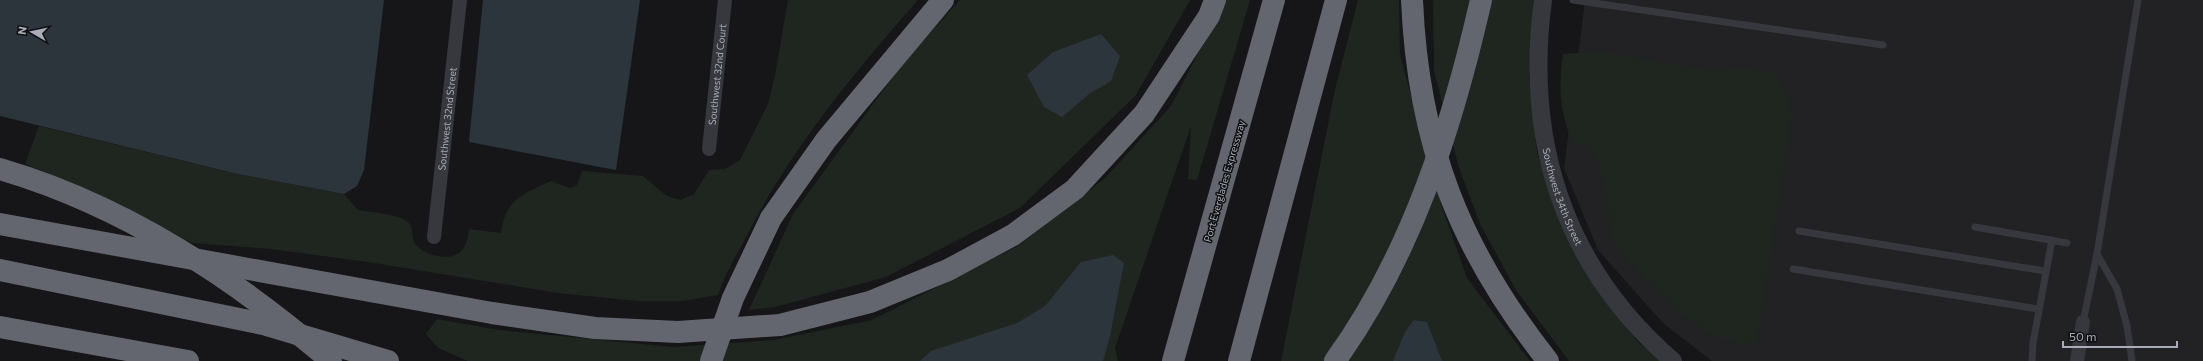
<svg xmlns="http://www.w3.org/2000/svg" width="2203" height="361" viewBox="0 0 2203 361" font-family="Commissioner,sans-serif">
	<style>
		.built { fill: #222225 }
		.green { fill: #1e261f }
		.water { fill: #2c353c }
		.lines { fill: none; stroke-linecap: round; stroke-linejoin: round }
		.service { stroke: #37383d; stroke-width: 7 }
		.minor { stroke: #37383d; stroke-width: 14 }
		.tertiary { stroke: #37383d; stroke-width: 18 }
		.motorway { stroke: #63666e; stroke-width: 22 }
		.motorway-bridge { stroke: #63666e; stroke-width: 22 }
		.labels { text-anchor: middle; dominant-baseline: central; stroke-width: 3; stroke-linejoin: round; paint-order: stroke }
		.street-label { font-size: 10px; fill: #a8adb8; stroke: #111113 }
	</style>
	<rect width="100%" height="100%" fill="#161618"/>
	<path class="built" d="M 1585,0 L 2203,0 L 2203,361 L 1712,361 L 1663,323 L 1598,250 L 1564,168 Z"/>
	<g class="green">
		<path d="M 788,0 L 918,0 C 852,75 789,151 744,241 C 735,258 724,276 718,295 L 682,301 L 638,301 L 558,293 L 368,262 L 271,249 L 192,243 L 108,199 L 25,164 L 39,126 L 238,174 L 344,194 L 358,210 C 370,212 399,214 408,222 C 415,228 410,238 416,245 C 425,256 453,263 463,249 C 467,244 468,235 469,229 L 501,233 C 505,200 522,194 551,181 L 570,188 L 577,185 L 582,171 L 643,176 L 667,196 L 680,200 L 694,194 L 709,170 L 725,169 L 740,160 L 768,104 L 775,75 Z"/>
		<path d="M 960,0 L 1190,0 L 1136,95 L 1020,208 L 886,277 L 775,307 L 749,310 L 793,214 L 903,63 Z"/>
		<path d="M 1225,0 L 1250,0 L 1197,180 L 1188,179 L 1191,126 L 1115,348 L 1118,361 L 468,361 L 438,348 L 426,334 L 437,319 L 499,330 L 673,347 L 773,340 L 872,320 L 1016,247 L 1105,178 L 1171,106 Z"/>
		<path d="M 1358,0 L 1399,0 L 1400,55 L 1442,207 L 1467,278 L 1530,361 L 1281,361 L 1335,89 Z"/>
		<path d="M 1433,0 L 1537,0 L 1529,78 L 1537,152 L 1568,239 L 1636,340 L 1661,361 L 1569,361 L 1516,290 L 1480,224 L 1459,168 L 1434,71 Z"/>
		<path d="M 1602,51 L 1709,70 L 1752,68 L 1775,73 L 1787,96 L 1792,115 L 1757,342 C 1751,342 1742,345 1736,343 C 1686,332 1640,275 1609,238 C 1612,207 1602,175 1592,146 L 1572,142 C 1560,111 1558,88 1563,54 Z"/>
	</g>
	<g class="water">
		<path d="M 0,0 L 384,0 L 364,170 L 357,186 L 344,194 L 238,174 L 0,116 Z"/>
		<path d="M 483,0 L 640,0 L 616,170 L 469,142 Z"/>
		<path d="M 1101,34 L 1120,56 L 1111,81 L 1089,94 L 1062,117 L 1044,107 L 1027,75 L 1053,52 Z"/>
		<path d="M 1113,255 L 1124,263 L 1110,336 L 1103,361 L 920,361 L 931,351 L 1017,323 L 1045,306 L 1081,262 Z"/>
		<path d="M 1414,320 L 1427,322 L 1442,361 L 1393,361 L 1405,332 Z"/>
	</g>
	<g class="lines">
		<g class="service">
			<path d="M 1573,0 L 1883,45"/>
			<path d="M 1975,227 L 2067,243"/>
			<path d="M 1799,231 L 2045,271"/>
			<path d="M 2097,254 L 2117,289 L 2127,326 L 2132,361"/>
			<path d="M 1793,269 L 2038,309"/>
			<path d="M 2083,322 L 2097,254 L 2138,0"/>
			<path d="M 2032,361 L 2033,343 L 2052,240"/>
		</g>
		<g class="minor">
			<path id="s1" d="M 709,149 L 725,0"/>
			<path id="s2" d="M 434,237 L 460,0"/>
			<path d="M 2077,361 L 2083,322"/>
		</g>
		<path class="tertiary" id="s3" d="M 1543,0 C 1524,141 1564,267 1673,361"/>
		<g class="motorway">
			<path d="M 1412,0 C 1418,143 1459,249 1548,361"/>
			<path d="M 771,218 L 826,140 L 943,0"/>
			<path d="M 0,224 L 492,313 L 595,328 L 678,332 L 780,325 L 870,302 L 948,270 L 1013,235 L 1075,189 L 1144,114 L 1209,16 L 1215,0"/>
			<path d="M 0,270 L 263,324 L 388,361"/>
			<path d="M 0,327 L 188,361"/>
			<path d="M 1173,361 L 1274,0"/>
			<path d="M 1239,361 L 1336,0"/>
		</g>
		<g class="motorway-bridge">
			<path d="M 0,169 C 123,205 235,278 331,361"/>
			<path d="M 711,361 L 733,298 L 771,218"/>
			<path d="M 1335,361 C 1412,254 1452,127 1481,0"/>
		</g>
	</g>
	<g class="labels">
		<g class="street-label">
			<text stroke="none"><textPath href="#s1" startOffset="75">Southwest 32nd Court</textPath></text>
			<text stroke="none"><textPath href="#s2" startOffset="119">Southwest 32nd Street</textPath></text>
			<text transform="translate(1224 181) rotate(-74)">Port Everglades Expressway</text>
			<text stroke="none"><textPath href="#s3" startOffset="200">Southwest 34th Street</textPath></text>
		</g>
	</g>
	<g transform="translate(32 32) rotate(279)" stroke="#111113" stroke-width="3" paint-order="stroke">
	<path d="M0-3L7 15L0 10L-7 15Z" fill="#a8adb8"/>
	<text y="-6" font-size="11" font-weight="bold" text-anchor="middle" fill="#a8adb8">N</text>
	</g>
	<path d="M2063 341v6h114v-6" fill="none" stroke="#a8adb8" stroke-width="2"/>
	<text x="2069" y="341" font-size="12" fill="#a8adb8" stroke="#111113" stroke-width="3" paint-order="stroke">50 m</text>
</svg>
